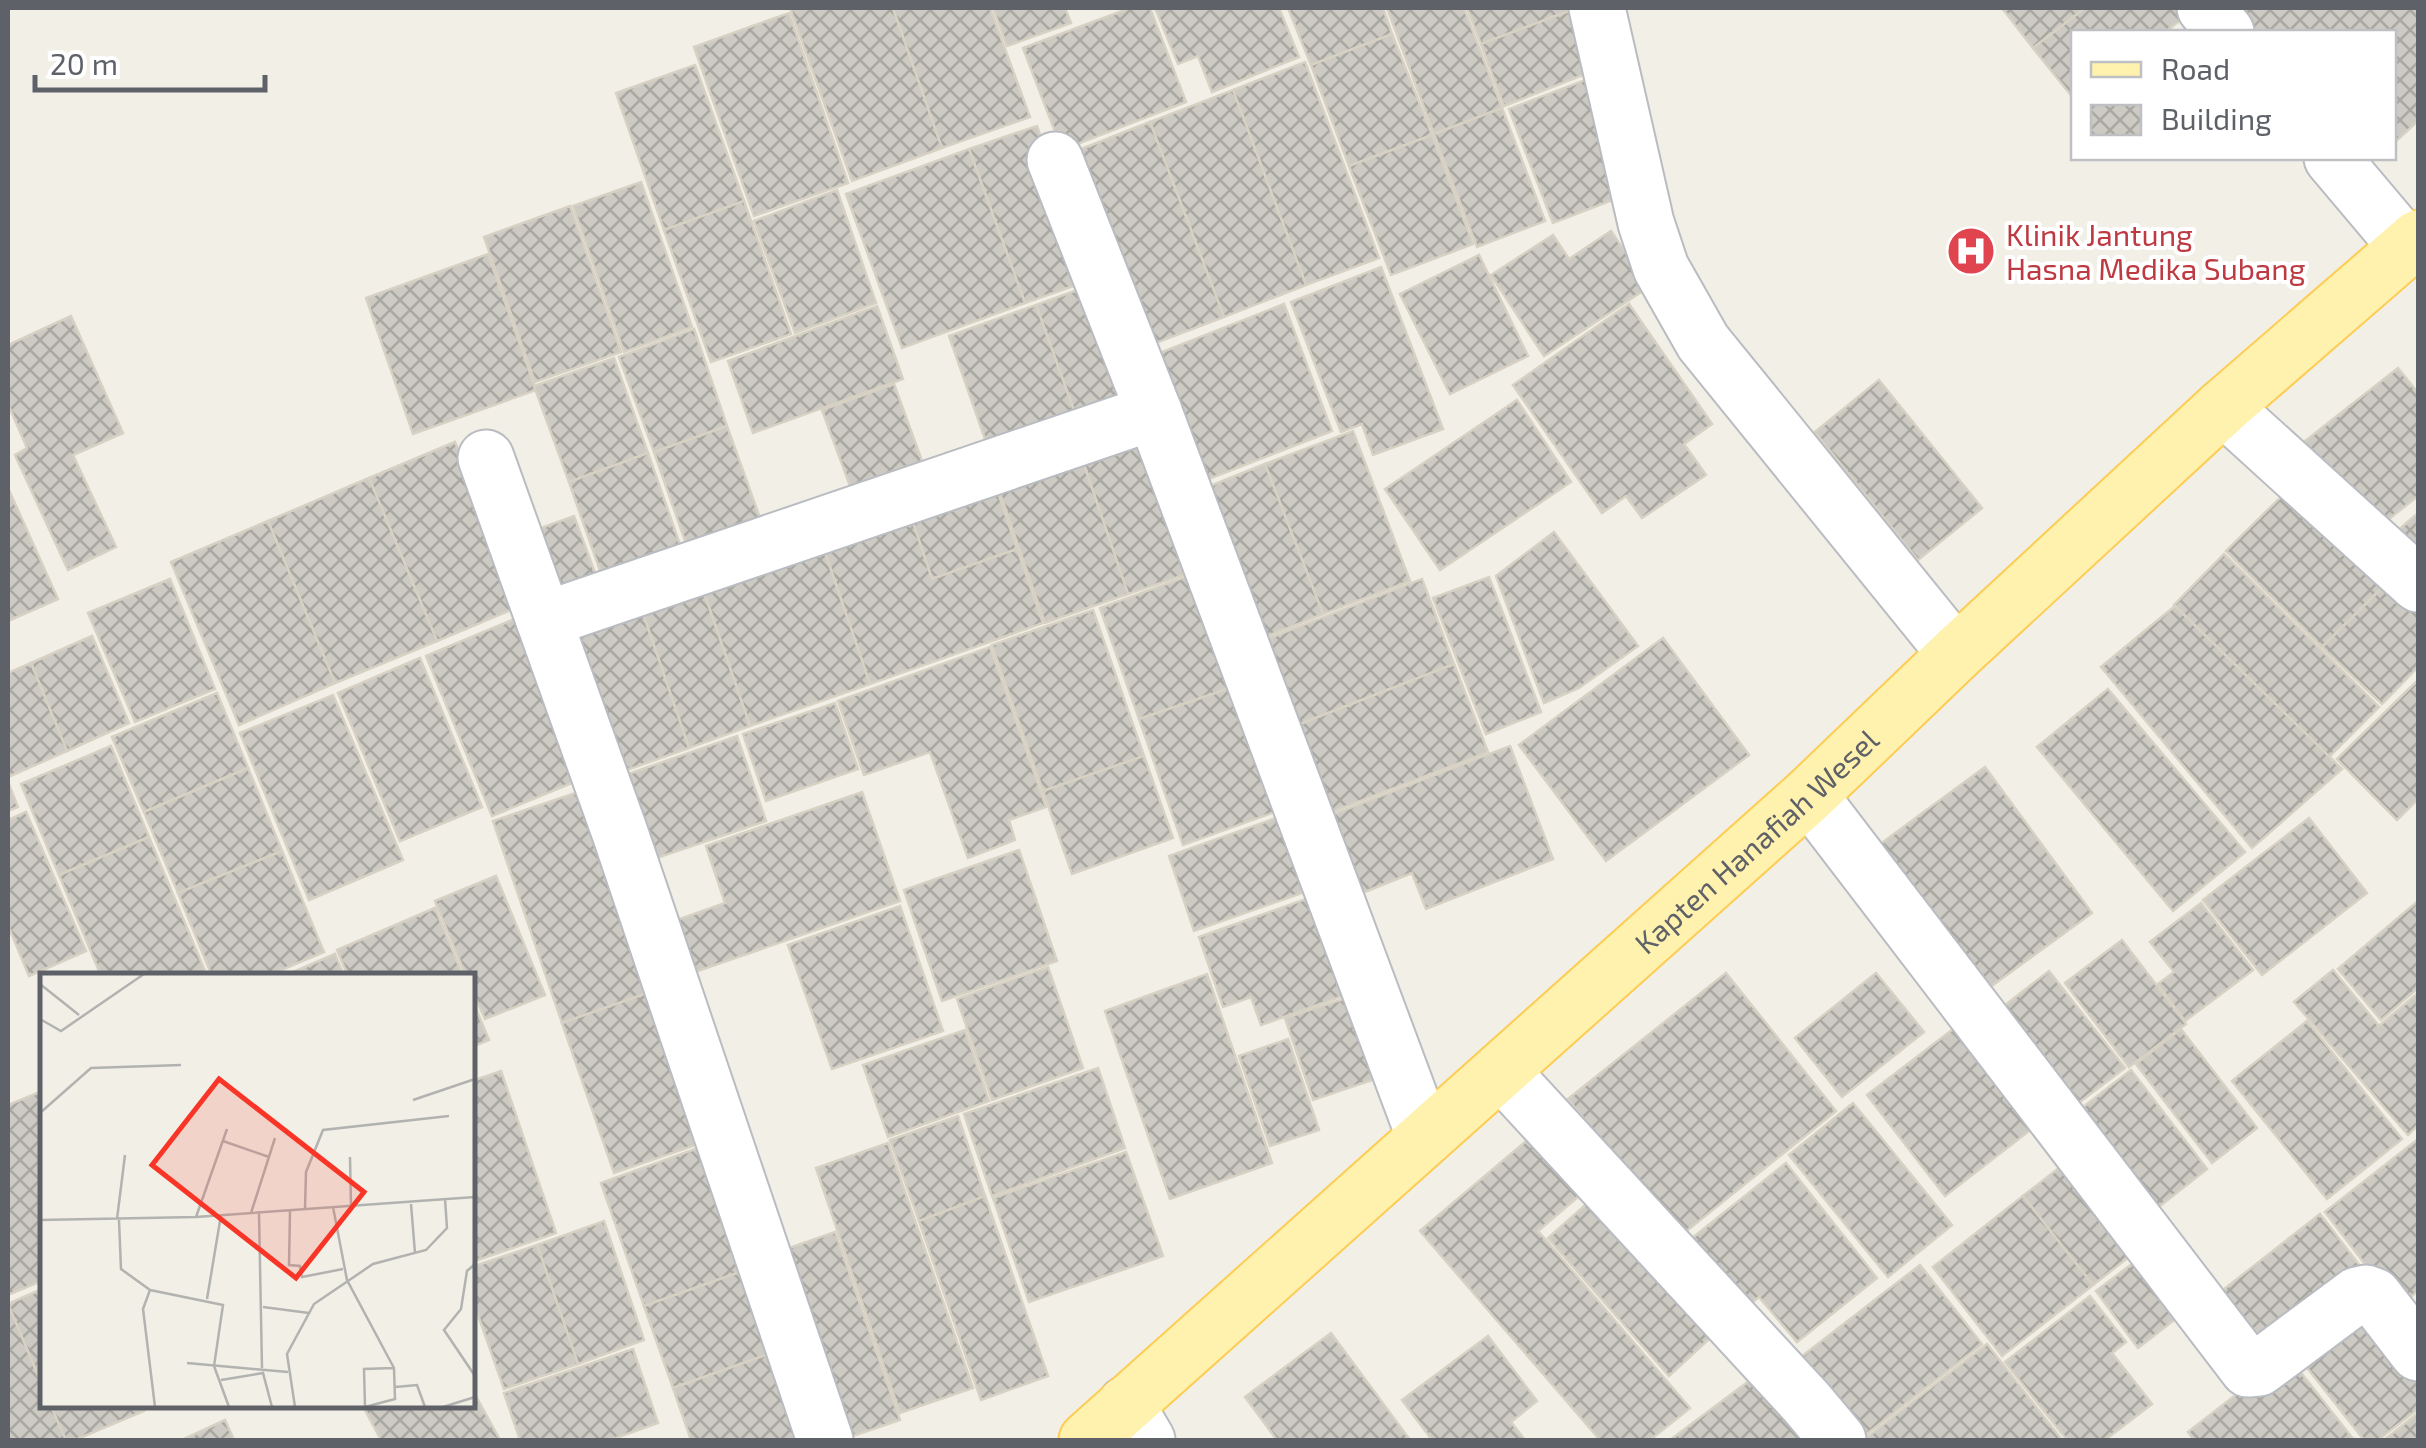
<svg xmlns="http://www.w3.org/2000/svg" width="2426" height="1448" viewBox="0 0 2426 1448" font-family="'Exo 2',sans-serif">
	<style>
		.building { fill: url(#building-cross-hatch); stroke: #d7d1c4; stroke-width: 2.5 }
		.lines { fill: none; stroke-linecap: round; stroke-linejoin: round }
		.minor-casing { stroke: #b9bcc1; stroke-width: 59 }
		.major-casing { stroke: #fdcd53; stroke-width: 59 }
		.minor { stroke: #fff; stroke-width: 55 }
		.major { stroke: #fff1ae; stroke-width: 55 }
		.labels { text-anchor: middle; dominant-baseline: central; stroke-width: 8; stroke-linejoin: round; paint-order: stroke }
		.health-label { font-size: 30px; fill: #be3a42; stroke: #fff; text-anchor: start }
		.street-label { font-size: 30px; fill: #5e6268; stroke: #fff }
		.inset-road { fill: none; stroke: #b2b3b0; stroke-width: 2.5 }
		.view { fill: #f83526; fill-opacity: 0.15; stroke: #f83526; stroke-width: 5 }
		.inset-edge { fill: none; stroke: #5e6268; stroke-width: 5 }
	</style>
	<defs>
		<pattern id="building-cross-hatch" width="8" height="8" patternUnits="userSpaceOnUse" patternTransform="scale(2.5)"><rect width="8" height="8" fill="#cccac3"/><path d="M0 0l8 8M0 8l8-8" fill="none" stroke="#a9a7a2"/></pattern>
	</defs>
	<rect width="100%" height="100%" fill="#f1efe6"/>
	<g class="building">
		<path d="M 790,8 L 893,8 L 942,148 L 852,181 Z"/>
		<path d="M 893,8 L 990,8 L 1030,117 L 942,148 Z"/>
		<path d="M 993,8 L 1065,8 L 1071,23 L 1007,46 Z"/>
		<path d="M 1130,8 L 1150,8 L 1186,102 L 1062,150 L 1023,48 Z"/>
		<path d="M 1155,8 L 1279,8 L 1299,57 L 1212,92 L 1198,56 L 1178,64 Z"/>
		<path d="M 1288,8 L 1383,8 L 1392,34 L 1311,65 Z"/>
		<path d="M 1387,8 L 1464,8 L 1502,108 L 1434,134 Z"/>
		<path d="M 1467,8 L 1577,8 L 1481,44 Z"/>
		<path d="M 1577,8 L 1608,65 L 1504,106 L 1481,44 Z"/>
		<path d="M 2002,8 L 2085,8 L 2033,48 Z"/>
		<path d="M 2085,8 L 2188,8 L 2191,12 L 2165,32 L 2074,32 L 2074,99 L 2033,48 Z"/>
		<path d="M 2239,8 L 2418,8 L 2418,121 L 2394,143 L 2394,32 L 2242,32 Z"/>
		<path d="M 789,13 L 848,183 L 754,216 L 694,47 Z"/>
		<path d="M 1392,34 L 1432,135 L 1349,166 L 1311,65 Z"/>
		<path d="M 1305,62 L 1379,258 L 1306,285 L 1233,90 Z"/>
		<path d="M 695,65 L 744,201 L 664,230 L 616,93 Z"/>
		<path d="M 1585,80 L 1628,194 L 1553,223 L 1509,109 Z"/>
		<path d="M 1233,90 L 1306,285 L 1224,317 L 1150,122 Z"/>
		<path d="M 1502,108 L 1545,221 L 1477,247 L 1434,134 Z"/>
		<path d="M 1150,122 L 1224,317 L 1140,349 L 1066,155 Z"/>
		<path d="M 1037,126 L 1091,280 L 1025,303 L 969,149 Z"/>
		<path d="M 1432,135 L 1473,244 L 1391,275 L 1349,166 Z"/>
		<path d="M 969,149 L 1025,303 L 902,348 L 846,194 Z"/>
		<path d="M 641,182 L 692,327 L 624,352 L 573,206 Z"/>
		<path d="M 837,190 L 876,303 L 795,333 L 754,221 Z"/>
		<path d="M 744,201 L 791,334 L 711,362 L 664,230 Z"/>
		<path d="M 570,206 L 621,352 L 535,382 L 484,237 Z"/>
		<path d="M 1611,231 L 1649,287 L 1544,356 L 1491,275 L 1553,235 L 1569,259 Z"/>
		<path d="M 488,254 L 536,390 L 413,434 L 366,298 Z"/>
		<path d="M 1479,255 L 1528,356 L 1450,394 L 1400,294 Z"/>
		<path d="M 1381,267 L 1443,429 L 1373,455 L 1362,424 L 1341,432 L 1291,302 Z"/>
		<path d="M 1099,282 L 1143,409 L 1081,430 L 1036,305 Z"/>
		<path d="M 1284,304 L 1332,431 L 1201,482 L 1152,356 Z"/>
		<path d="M 1629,304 L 1712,424 L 1684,444 L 1706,475 L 1642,518 L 1626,496 L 1602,513 L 1513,385 Z"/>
		<path d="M 1036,305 L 1081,430 L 993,462 L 949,336 Z"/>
		<path d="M 877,306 L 903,379 L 753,433 L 728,361 Z"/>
		<path d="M 71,316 L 123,433 L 73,455 L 116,547 L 68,570 L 15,455 L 27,448 L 8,404 L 8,345 Z"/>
		<path d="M 694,329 L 727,426 L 654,452 L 619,357 Z"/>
		<path d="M 614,358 L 648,453 L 569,482 L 534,386 Z"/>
		<path d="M 2398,368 L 2418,393 L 2418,496 L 2375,530 L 2304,442 Z"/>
		<path d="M 1879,380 L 1982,508 L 1918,560 L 1815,432 Z"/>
		<path d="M 894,384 L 922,461 L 850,486 L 822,410 Z"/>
		<path d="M 1517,400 L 1571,482 L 1440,570 L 1385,489 Z"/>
		<path d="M 1150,417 L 1202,569 L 1128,594 L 1077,444 Z"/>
		<path d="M 727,426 L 765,532 L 691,558 L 654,452 Z"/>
		<path d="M 1353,431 L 1410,581 L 1323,614 L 1265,464 Z"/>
		<path d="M 455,442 L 523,605 L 437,641 L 369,478 Z"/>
		<path d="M 1077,444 L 1128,594 L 1045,623 L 993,473 Z"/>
		<path d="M 648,453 L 685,559 L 606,588 L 569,482 Z"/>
		<path d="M 1265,464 L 1323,614 L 1253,642 L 1195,492 Z"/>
		<path d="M 991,472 L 1017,549 L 932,579 L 906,502 Z"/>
		<path d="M 369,478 L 437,641 L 335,683 L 268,521 Z"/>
		<path d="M 2292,486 L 2388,582 L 2322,647 L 2226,551 Z"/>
		<path d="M 8,488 L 58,599 L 8,621 Z"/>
		<path d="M 906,502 L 932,579 L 1017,549 L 1043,623 L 870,684 L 818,532 Z"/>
		<path d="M 2418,513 L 2418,562 L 2395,533 Z"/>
		<path d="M 574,516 L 601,589 L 545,609 L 519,536 Z"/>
		<path d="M 268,521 L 335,683 L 239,725 L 171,562 Z"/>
		<path d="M 818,532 L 870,684 L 750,726 L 698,575 Z"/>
		<path d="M 1554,532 L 1638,646 L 1579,688 L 1544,703 L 1496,576 Z"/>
		<path d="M 2224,554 L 2379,707 L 2329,757 L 2174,605 Z"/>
		<path d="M 1199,572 L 1239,685 L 1139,719 L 1100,608 Z"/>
		<path d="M 698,575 L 750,726 L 689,748 L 637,596 Z"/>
		<path d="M 1489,577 L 1541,712 L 1486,734 L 1433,598 Z"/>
		<path d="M 170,579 L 215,689 L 135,722 L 88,613 Z"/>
		<path d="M 1422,579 L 1454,664 L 1282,731 L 1249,646 Z"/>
		<path d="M 2388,582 L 2418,613 L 2418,667 L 2382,704 L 2322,647 Z"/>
		<path d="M 637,596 L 689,748 L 607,777 L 555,625 Z"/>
		<path d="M 2175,606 L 2342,769 L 2252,848 L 2101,667 Z"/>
		<path d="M 1093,610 L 1144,756 L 1043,791 L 992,645 Z"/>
		<path d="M 524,615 L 591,775 L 492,816 L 426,656 Z"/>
		<path d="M 92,636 L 129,723 L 67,751 L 31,663 Z"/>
		<path d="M 1663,638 L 1749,755 L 1606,861 L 1519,745 Z"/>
		<path d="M 990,647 L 1046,807 L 1009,820 L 1015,840 L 968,858 L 930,752 L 864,775 L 838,701 Z"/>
		<path d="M 420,658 L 482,807 L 400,841 L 338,693 Z"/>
		<path d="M 31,663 L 67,751 L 8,777 L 8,673 Z"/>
		<path d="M 1454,664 L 1488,752 L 1316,818 L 1282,731 Z"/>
		<path d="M 2418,680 L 2418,799 L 2397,820 L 2337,759 Z"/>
		<path d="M 1239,685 L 1283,809 L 1183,845 L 1139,719 Z"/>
		<path d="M 2108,689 L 2245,852 L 2173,911 L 2037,747 Z"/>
		<path d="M 217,693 L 248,768 L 144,812 L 112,737 Z"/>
		<path d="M 333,695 L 403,860 L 309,900 L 240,733 Z"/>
		<path d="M 835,703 L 858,769 L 766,801 L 743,734 Z"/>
		<path d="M 737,736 L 766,821 L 642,863 L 614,779 Z"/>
		<path d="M 111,746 L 149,837 L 59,875 L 21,784 Z"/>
		<path d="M 1510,746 L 1553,859 L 1426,909 L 1412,873 L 1352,897 L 1321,819 Z"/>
		<path d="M 1144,756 L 1173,838 L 1072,874 L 1043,791 Z"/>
		<path d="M 1985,767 L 2092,913 L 1975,998 L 1868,853 Z"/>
		<path d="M 248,768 L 282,851 L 178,893 L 144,812 Z"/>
		<path d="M 8,782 L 18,807 L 8,811 Z"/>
		<path d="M 599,785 L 667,986 L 562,1023 L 493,821 Z"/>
		<path d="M 862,792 L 900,901 L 695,972 L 677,920 L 725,903 L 706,846 Z"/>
		<path d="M 26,812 L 86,951 L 29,976 L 10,930 L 8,931 L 8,820 Z"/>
		<path d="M 1293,812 L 1319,887 L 1194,931 L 1169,856 Z"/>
		<path d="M 2309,818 L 2367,893 L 2262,975 L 2203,900 Z"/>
		<path d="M 149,837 L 205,971 L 194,976 L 101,976 L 59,875 Z"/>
		<path d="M 1019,850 L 1057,961 L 942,1001 L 904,890 Z"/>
		<path d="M 282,851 L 324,952 L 267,976 L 212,976 L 178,893 Z"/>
		<path d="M 496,876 L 545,995 L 485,1019 L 472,990 L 472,976 L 466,976 L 435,901 Z"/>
		<path d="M 1320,894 L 1354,992 L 1261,1025 L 1251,997 L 1223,1007 L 1199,937 Z"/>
		<path d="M 2418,901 L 2418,988 L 2381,1020 L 2338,969 Z"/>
		<path d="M 2201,903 L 2253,970 L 2185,1021 L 2158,984 L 2174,972 L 2150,942 Z"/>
		<path d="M 900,906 L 943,1031 L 832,1069 L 788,945 Z"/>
		<path d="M 435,908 L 463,976 L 348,976 L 337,950 Z"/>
		<path d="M 2122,940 L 2186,1024 L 2129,1067 L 2065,983 Z"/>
		<path d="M 335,954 L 344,976 L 284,976 Z"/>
		<path d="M 1048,967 L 1083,1068 L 992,1100 L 957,999 Z"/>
		<path d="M 2333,970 L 2379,1026 L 2418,993 L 2418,1125 L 2408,1135 L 2294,1002 Z"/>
		<path d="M 2049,971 L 2125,1068 L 2065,1113 L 1990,1017 Z"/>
		<path d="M 1726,973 L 1836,1111 L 1679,1237 L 1568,1099 Z"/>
		<path d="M 1876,973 L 1924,1032 L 1842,1097 L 1795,1038 Z"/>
		<path d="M 1207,974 L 1272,1163 L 1170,1199 L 1105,1011 Z"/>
		<path d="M 667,986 L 719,1137 L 614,1173 L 562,1023 Z"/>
		<path d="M 1362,993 L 1390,1074 L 1313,1100 L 1285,1018 Z"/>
		<path d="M 472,999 L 489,1040 L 472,1047 Z"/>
		<path d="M 1969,1017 L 2046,1118 L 1945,1196 L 1867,1095 Z"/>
		<path d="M 2307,1021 L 2402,1139 L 2327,1199 L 2232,1081 Z"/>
		<path d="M 2181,1029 L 2257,1128 L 2212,1163 L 2136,1064 Z"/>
		<path d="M 965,1030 L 989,1101 L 888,1137 L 863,1065 Z"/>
		<path d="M 1288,1039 L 1319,1130 L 1270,1146 L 1239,1056 Z"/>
		<path d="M 1098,1068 L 1125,1148 L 992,1196 L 964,1114 Z"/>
		<path d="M 2131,1070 L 2207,1169 L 2146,1217 L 2069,1118 Z"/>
		<path d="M 501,1071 L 556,1233 L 472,1262 L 472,1081 Z"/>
		<path d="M 42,1091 L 42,1281 L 8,1295 L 8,1105 Z"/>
		<path d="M 1853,1103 L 1952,1225 L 1888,1277 L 1789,1155 Z"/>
		<path d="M 958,1116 L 985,1196 L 919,1221 L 890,1140 Z"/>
		<path d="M 1531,1137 L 1580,1195 L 1538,1231 L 1690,1408 L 1650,1440 L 1600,1440 L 1420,1231 Z"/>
		<path d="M 2418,1139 L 2418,1291 L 2398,1307 L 2325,1212 Z"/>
		<path d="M 888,1143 L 973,1388 L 900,1413 L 816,1168 Z"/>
		<path d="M 709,1144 L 751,1268 L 644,1306 L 601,1183 Z"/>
		<path d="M 1126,1152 L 1163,1256 L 1029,1302 L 993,1198 Z"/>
		<path d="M 2078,1153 L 2148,1242 L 2093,1285 L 2023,1196 Z"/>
		<path d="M 1786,1163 L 1877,1278 L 1797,1342 L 1759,1297 L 1731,1319 L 1676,1251 Z"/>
		<path d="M 1600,1192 L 1720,1329 L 1669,1376 L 1548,1238 Z"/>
		<path d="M 985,1196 L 1048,1376 L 981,1400 L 919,1221 Z"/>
		<path d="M 2023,1196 L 2093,1285 L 2002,1356 L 1933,1267 Z"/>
		<path d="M 2320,1214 L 2370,1279 L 2258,1365 L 2209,1301 Z"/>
		<path d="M 604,1221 L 644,1340 L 578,1364 L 537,1245 Z"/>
		<path d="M 835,1232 L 900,1420 L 841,1440 L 766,1256 Z"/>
		<path d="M 537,1245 L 578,1364 L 504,1389 L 472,1298 L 472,1267 Z"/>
		<path d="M 2152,1249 L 2195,1304 L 2138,1348 L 2096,1291 Z"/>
		<path d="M 1920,1265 L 1982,1344 L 1859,1440 L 1792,1364 Z"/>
		<path d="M 751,1268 L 780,1350 L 673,1388 L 644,1306 Z"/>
		<path d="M 42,1289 L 42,1385 L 8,1304 Z"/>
		<path d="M 2090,1296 L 2126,1342 L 2112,1353 L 2152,1404 L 2105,1440 L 2067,1440 L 2005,1362 Z"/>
		<path d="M 2363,1297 L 2418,1367 L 2418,1409 L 2378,1440 L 2364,1440 L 2294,1351 Z"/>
		<path d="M 8,1304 L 42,1385 L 42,1406 L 51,1406 L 66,1440 L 8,1440 Z"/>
		<path d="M 1331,1333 L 1410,1440 L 1277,1440 L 1245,1397 Z"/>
		<path d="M 1488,1336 L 1537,1401 L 1511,1422 L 1525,1440 L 1432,1440 L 1402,1400 Z"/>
		<path d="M 1987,1344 L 2062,1440 L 1868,1440 L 1866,1438 Z"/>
		<path d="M 633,1349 L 658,1423 L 610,1440 L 520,1440 L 504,1393 Z"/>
		<path d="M 780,1350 L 799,1440 L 691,1440 L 673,1388 Z"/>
		<path d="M 2287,1355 L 2354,1440 L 2194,1440 L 2188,1432 Z"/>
		<path d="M 1757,1375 L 1807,1440 L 1670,1440 Z"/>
		<path d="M 472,1389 L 500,1440 L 381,1440 L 363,1406 L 472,1406 Z"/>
		<path d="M 51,1406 L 141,1406 L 144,1411 L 75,1440 L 66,1440 Z"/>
		<path d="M 2418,1413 L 2418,1440 L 2384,1440 Z"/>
		<path d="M 225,1420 L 234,1440 L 182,1440 Z"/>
	</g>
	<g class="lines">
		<g class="minor-casing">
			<g id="minor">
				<path d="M 1597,8 L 1646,223 L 1661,268 L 1703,342 L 1956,654"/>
				<path d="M 2205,8 L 2226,32"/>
				<path d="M 2332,158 L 2407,247"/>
				<path d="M 1055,160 L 1154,412 L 1425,1138"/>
				<path d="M 2223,407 L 2418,584"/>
				<path d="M 486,458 L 620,833 L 825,1440"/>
				<path d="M 544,620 L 1154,412"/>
				<path d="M 1809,795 L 2248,1369 L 2259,1368 L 2357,1295 L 2366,1293 L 2374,1296 L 2418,1353"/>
				<path d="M 1501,1071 L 1807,1403 L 1838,1440"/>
				<path d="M 1126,1404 L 1147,1440"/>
			</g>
		</g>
		<g class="major-casing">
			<g id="major">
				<path id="s1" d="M 1087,1440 L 1809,795 L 1956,654 L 2223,407 L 2418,238"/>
			</g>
		</g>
		<use href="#minor" class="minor"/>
		<use href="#major" class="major"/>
	</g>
	<defs>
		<g id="hospital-disc" transform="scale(2.5)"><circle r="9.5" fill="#e0444e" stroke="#fff"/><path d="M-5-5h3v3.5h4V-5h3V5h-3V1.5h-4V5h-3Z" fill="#fff"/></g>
	</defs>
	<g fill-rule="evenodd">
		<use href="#hospital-disc" x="1971" y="251"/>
	</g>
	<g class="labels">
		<g class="health-label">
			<text x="2006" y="234">Klinik Jantung<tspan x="2006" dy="34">Hasna Medika Subang</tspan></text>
		</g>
		<g class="street-label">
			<text stroke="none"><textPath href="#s1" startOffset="898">Kapten Hanafiah Wesel</textPath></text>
		</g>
	</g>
	<g transform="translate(40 973)">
		<rect width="435" height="435" fill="#f1efe6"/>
		<path class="inset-road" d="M 0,11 L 39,42M 0,46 L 21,58 L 104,1M 373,127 L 435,106M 0,140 L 51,95 L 141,92M 183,168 L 229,184M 310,184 L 311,233M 371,231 L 375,280M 293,234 L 307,307 L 354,395 L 355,426 L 325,434 L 324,396 L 354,395M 265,236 L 266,199 L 283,157 L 409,143M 250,238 L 249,292 L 260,293 L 262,304 L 303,296M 211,240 L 235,165M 219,240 L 222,395M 156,244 L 187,156M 77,246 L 85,182M 0,247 L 156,244 L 435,224M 79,247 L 81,296 L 110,317 L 103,336 L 115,434M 435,291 L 427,298 L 421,336 L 404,357 L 435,403M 110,317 L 183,332 L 174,393 L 189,434M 167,326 L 181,242M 223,334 L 269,340M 147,390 L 248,399M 181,407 L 223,400 L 232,434M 355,414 L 377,412 L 385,434M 255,434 L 247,381 L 274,331 L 333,291 L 386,277 L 407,255 L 405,226M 403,434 L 435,424"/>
		<path class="view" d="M 179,106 L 324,219 L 256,305 L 112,192 Z"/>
		<rect width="435" height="435" class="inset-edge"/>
	</g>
	<rect width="2426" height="1448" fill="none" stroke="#5e6268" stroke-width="20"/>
	<rect x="2071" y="30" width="325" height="130" fill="#ffffff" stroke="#bfc0c3" stroke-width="2.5"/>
	<rect x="2091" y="62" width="50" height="15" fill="#fff1ae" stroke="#bfc0c3" stroke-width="2.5"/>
	<text x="2161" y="80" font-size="30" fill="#5e6268">Road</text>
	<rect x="2091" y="105" width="50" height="30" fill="url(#building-cross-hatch)" stroke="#bfc0c3" stroke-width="2.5"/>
	<text x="2161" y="130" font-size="30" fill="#5e6268">Building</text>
	<path d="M35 75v15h230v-15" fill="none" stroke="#5e6268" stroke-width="5"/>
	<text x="50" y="75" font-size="30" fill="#5e6268" stroke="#ffffff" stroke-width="8" paint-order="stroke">20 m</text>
</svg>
